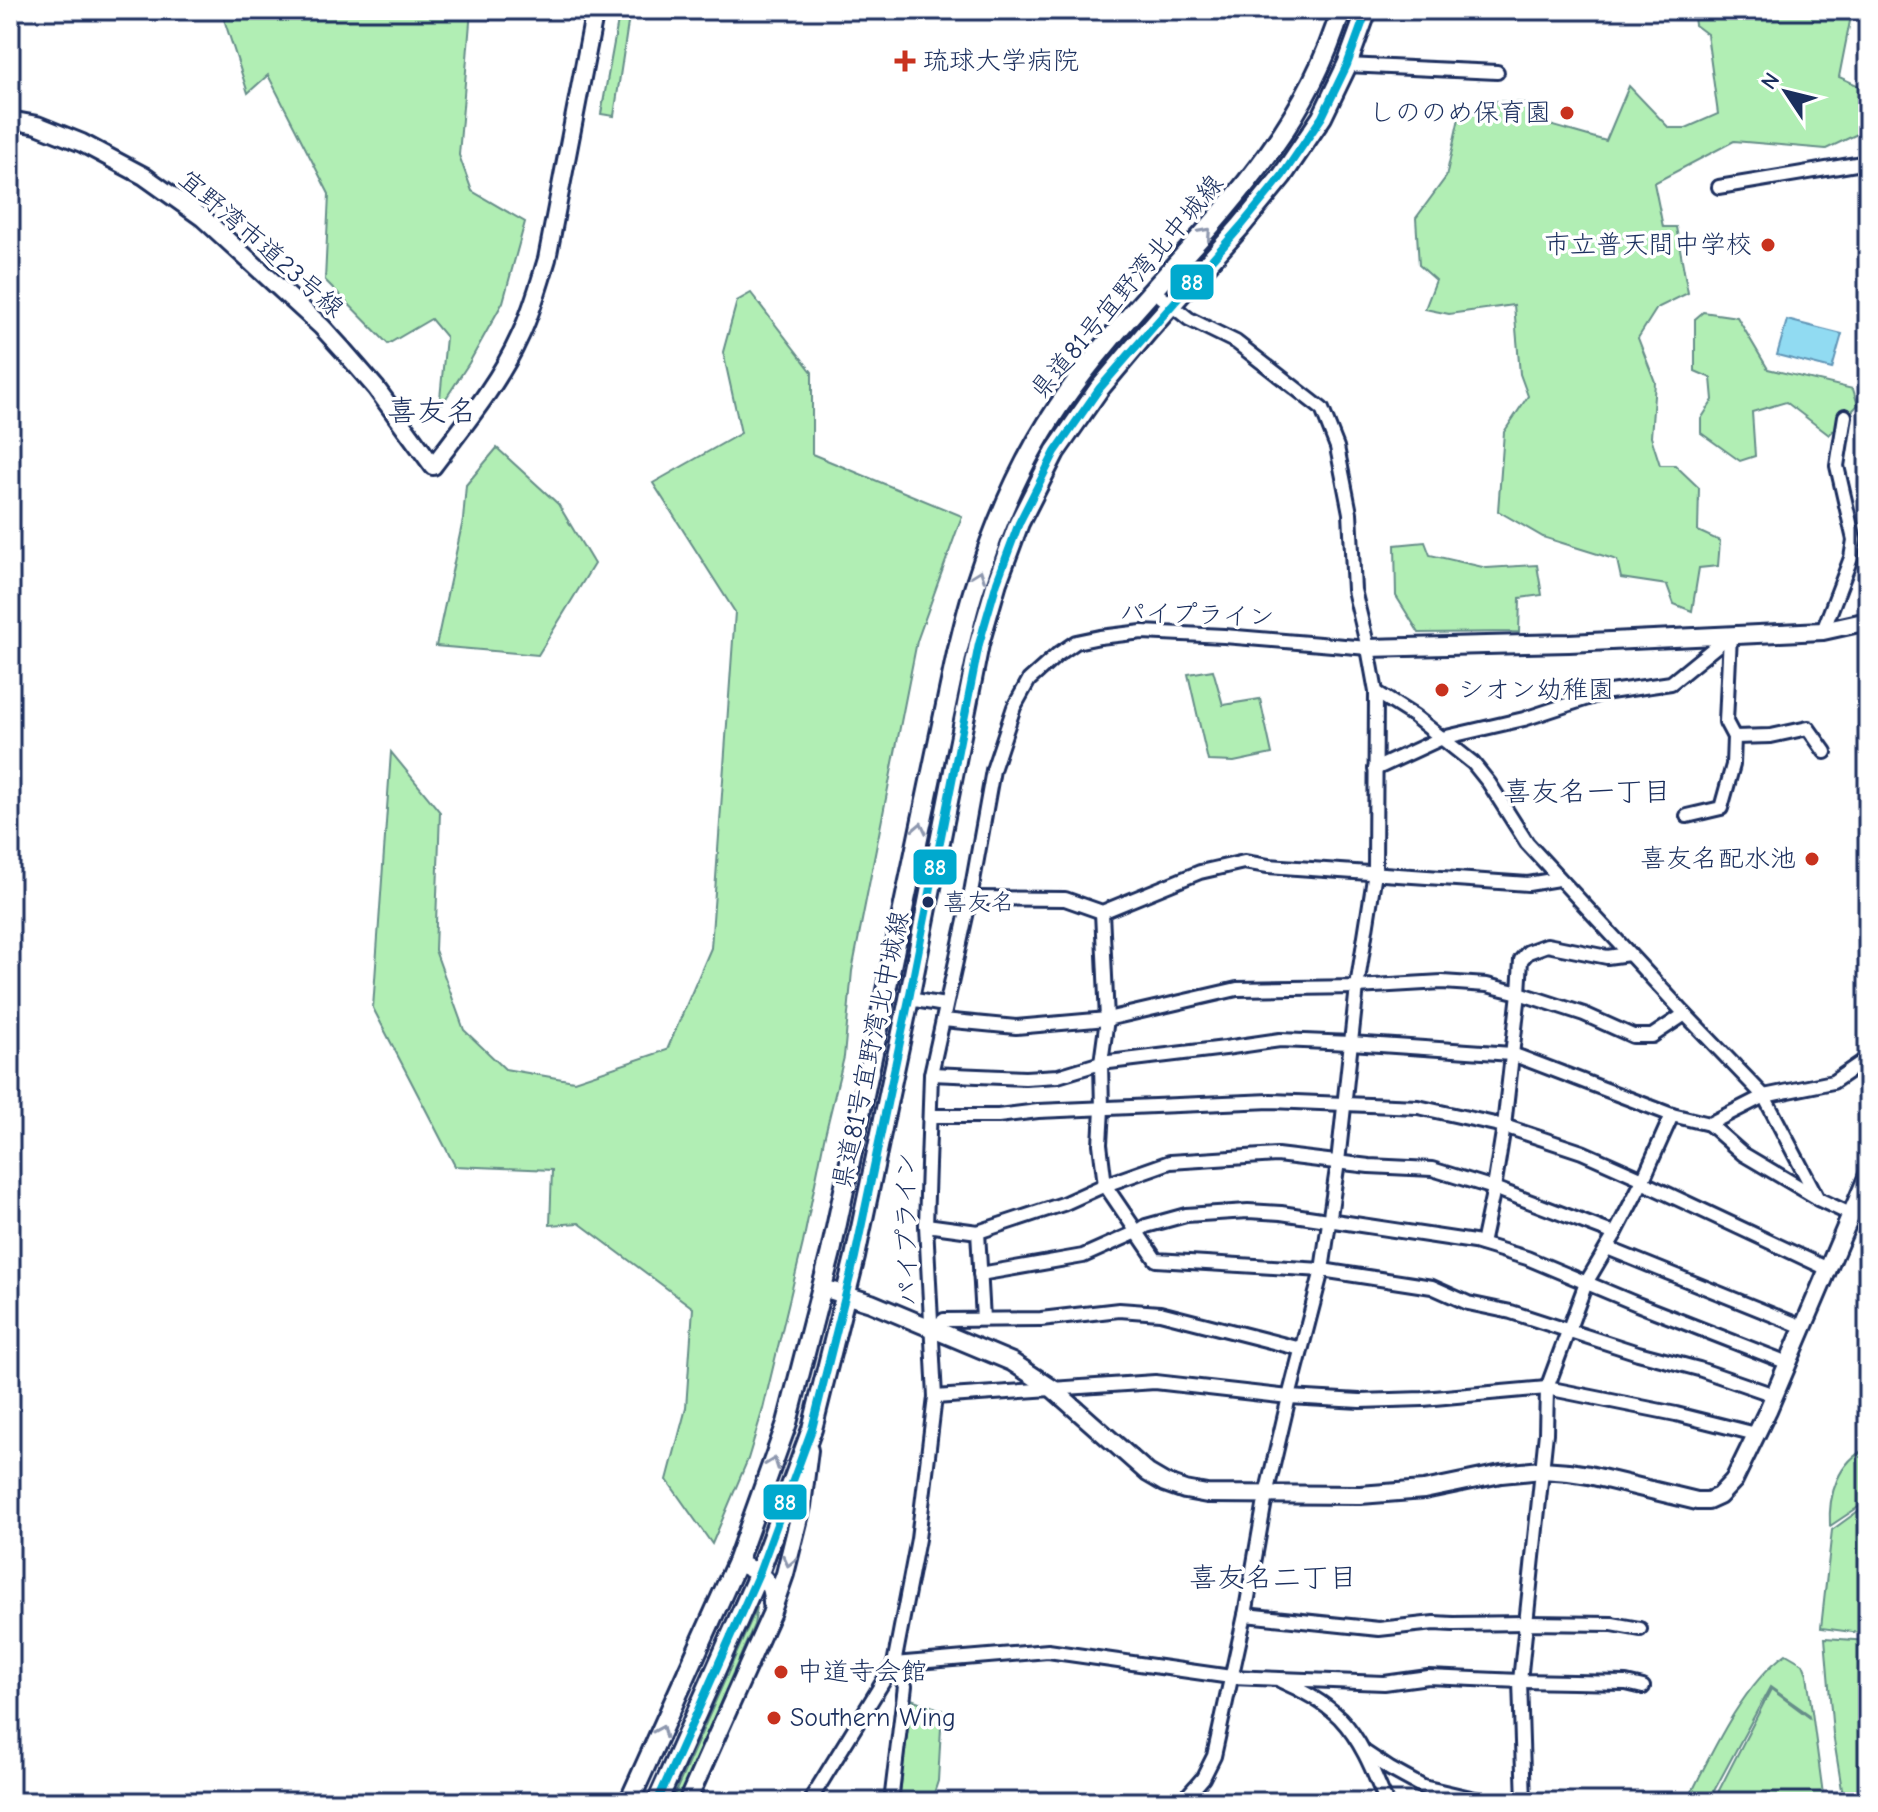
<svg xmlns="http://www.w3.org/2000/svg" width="1878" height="1812" viewBox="0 0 1878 1812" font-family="'Comic Neue','Klee One',sans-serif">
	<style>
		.green { fill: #b1eeb4; stroke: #668e89; stroke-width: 2 }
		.water { fill: #91dbf2; stroke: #6296b7; stroke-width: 2 }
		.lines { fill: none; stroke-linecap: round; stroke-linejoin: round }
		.street-casing { stroke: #1b2f5e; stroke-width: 18 }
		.secondary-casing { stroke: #1b2f5e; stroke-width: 22 }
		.primary-casing { stroke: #1b2f5e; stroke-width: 24 }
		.street { stroke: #fff; stroke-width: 12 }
		.secondary { stroke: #fff; stroke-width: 16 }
		.primary { stroke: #fff; stroke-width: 18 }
		.bus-1-casing { stroke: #fff; stroke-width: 14 }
		.bus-1 { stroke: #00a9ce; stroke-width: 8 }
		.oneway { stroke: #8d97ae }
		.poi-dot { fill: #c8321e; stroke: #fff; stroke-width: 3 }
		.bus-dot { fill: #1b2f5e; stroke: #fff; stroke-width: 3 }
		.labels { text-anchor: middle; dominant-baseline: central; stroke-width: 7; stroke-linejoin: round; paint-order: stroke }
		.bus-label { font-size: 24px; fill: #1b2f5e; stroke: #fff; text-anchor: start }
		.poi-label { font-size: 26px; fill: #1b2f5e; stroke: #fff; text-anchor: start }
		.street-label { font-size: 26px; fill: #1b2f5e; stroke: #fff }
		.neighbourhood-label { font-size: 28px; fill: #1b2f5e; stroke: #fff }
		.quarter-label { font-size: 30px; fill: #1b2f5e; stroke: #fff }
		.line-badge { stroke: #fff; stroke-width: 3 }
		.badge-label { font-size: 22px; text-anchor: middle; font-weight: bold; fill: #fff }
	</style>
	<rect width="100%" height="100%" fill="#fff"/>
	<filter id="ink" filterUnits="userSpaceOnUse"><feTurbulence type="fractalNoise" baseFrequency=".0125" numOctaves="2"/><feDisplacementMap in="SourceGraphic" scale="16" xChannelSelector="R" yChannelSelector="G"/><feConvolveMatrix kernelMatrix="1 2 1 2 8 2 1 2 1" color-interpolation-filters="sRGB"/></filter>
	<g filter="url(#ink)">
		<g class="green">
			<path d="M 221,10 L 471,10 L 459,155 L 472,191 L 525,222 L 503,302 L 469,363 L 439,409 L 446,337 L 431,319 L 388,344 L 325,280 L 329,194 L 268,75 L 248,93 Z"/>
			<path d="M 620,10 L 630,10 L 614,116 L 601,114 Z"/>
			<path d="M 1693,10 L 1852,11 L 1839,77 L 1868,90 L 1868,129 L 1826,149 L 1734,141 L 1654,183 L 1663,227 L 1676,227 L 1688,293 L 1657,308 L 1638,338 L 1655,382 L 1651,437 L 1660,465 L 1675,465 L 1699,488 L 1698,531 L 1720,541 L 1718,566 L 1699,568 L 1692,611 L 1674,604 L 1667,585 L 1621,578 L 1617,560 L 1543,537 L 1498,511 L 1504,432 L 1528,396 L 1520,374 L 1514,305 L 1449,314 L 1425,309 L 1436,280 L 1419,265 L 1416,218 L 1446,177 L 1459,118 L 1494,101 L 1524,103 L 1550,125 L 1606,141 L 1629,86 L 1669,128 L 1686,128 L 1718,114 L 1707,34 L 1695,25 Z"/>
			<path d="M 751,293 L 812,372 L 812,454 L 962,516 L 917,641 L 852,971 L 844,1057 L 824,1139 L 803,1243 L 763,1409 L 748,1459 L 712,1544 L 667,1480 L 686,1408 L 693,1308 L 579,1223 L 550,1225 L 552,1170 L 455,1166 L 373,1008 L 391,752 L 440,812 L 435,950 L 464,1030 L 505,1069 L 574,1081 L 667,1050 L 711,948 L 735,612 L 653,483 L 741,433 L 723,352 L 737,301 Z"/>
			<path d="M 1703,312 L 1737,317 L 1768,369 L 1853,389 L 1858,405 L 1829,435 L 1786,402 L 1752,412 L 1755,456 L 1740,461 L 1701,433 L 1701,419 L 1713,400 L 1711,378 L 1695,371 L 1695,319 Z"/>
			<path d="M 497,448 L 558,504 L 594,564 L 538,655 L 436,646 L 463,520 L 466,485 Z"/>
			<path d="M 1425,542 L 1430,555 L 1487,568 L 1537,565 L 1542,595 L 1520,598 L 1519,632 L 1419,633 L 1396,596 L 1395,545 Z"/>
			<path d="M 1213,670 L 1223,705 L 1260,699 L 1272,754 L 1234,762 L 1208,761 L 1188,674 Z"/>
			<path d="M 1868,1448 L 1868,1497 L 1863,1504 L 1830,1526 C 1828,1495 1838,1461 1868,1448 Z"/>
			<path d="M 1868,1504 L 1868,1634 L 1821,1628 L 1832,1530 Z"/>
			<path d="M 757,1607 L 754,1625 L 677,1802 L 671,1802 Z"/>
			<path d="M 1825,1638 L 1868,1641 L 1868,1772 L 1856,1802 L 1844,1802 L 1833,1734 Z"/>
			<path d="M 1786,1654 L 1803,1664 L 1807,1674 L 1824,1802 L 1713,1802 L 1771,1689 L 1809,1717 L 1808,1714 L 1770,1687 L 1708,1802 L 1687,1802 C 1710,1756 1743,1683 1786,1654 Z"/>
			<path d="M 911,1699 L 942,1710 L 938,1781 L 931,1802 L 899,1802 Z"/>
		</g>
		<path class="water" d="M 1787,320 L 1842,334 L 1832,369 L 1777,355 Z"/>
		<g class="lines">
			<g class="street-casing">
				<g id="street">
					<path d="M 1347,65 L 1497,72"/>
					<path d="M 1719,187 L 1868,162"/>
					<path d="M 1154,291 L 1189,319 L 1236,342 L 1322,409 L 1337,447 L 1350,513 L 1354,590 L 1368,648 L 1376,692 L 1375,872 L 1357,987 L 1338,1162 L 1322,1270 L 1289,1397 L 1266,1495 L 1245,1615 L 1214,1756 L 1203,1778 L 1182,1802"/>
					<path d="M 1823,631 L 1851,558 L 1854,540 L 1837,466 L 1845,416"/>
					<path d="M 1730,635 L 1726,722 L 1734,737 L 1771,736 L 1808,728 L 1825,752"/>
					<path d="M 1376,692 L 1414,716 L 1473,763 L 1489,783 L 1527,843 L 1685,1014 L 1764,1096 L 1818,1199 L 1850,1214"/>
					<path d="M 1375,769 L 1442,738 L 1524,719 L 1603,693 L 1671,683 L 1730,635"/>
					<path d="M 1687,816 L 1721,808 L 1733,765 L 1734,737"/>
					<path d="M 970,898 L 1065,899 L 1102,912 L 1200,872 L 1244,862 L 1268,866 L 1528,884 L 1558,879"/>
					<path d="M 1102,912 L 1107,1019 L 1101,1063 L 1102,1109 L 1100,1144 L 1105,1185 L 1156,1260 L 1322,1270 L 1432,1287 L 1468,1303 L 1511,1312 L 1638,1353 L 1699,1369 L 1774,1395"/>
					<path d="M 909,999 L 945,1005"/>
					<path d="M 943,1020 L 1016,1027 L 1107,1019 L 1237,989 L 1357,987 L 1442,982 L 1487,985 L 1519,993 L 1584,1014 L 1633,1036 L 1652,1036 L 1685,1014"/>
					<path d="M 931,1074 L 1025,1078 L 1058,1076 L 1101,1063 L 1225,1048 L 1280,1040 L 1351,1043 L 1512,1054 L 1672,1115"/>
					<path d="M 930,1116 L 998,1116 L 1038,1111 L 1271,1101 L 1418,1107 L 1504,1126 L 1582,1152 L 1643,1179"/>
					<path d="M 1709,1124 L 1743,1154 L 1816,1197"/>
					<path d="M 1642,1182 L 1828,1269"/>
					<path d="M 926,1225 L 978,1232 L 1063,1204 L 1105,1185 L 1170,1162 L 1277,1155 L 1369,1166 L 1432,1169 L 1494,1188 L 1615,1234"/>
					<path d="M 978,1232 L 983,1319"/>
					<path d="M 1482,1244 L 1494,1188 L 1504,1126 L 1519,993 L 1521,960 L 1528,952 L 1547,945 L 1607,957 L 1629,954"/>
					<path d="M 1607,1248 L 1803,1327"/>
					<path d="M 980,1274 L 1083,1256 L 1137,1232 L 1146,1226 L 1186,1215 L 1248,1211 L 1281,1213 L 1474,1242 L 1527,1258 L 1637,1304 L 1788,1363"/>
					<path d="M 933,1328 L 944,1320 L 1041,1319 L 1119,1310 L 1160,1313 L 1301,1349"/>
					<path d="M 935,1397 L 1155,1382 L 1289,1397 L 1360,1401 L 1423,1399 L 1547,1388 L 1676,1414 L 1756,1434"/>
					<path d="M 1245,1615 L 1379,1629 L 1434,1623 L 1453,1624 L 1526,1623 L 1612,1624 L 1640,1629"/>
					<path d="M 1281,1681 C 1300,1689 1325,1703 1340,1718 C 1362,1741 1374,1773 1386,1802"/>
					<path d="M 1366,1753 L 1390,1769 L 1423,1787 L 1488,1802"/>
					<path d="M 809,1802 L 894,1664 L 918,1539 L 935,1397 L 926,1225 L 931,1074 L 970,898 L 993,770 L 1014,707 L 1029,680 L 1057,655 L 1076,642 L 1100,637 L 1142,632 L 1224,636 L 1368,648"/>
					<path d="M 891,1802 L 905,1686 L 894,1664 L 1048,1651 L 1231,1677 L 1384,1683 L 1428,1677 L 1520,1681 L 1626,1683 L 1643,1687"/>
					<path d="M 1524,1802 L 1520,1681 L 1546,1433 L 1547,1388 L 1586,1283 L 1615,1234 L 1642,1182 L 1672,1115 L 1709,1124 L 1764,1096 L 1833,1082 L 1868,1058"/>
				</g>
			</g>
			<g class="secondary-casing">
				<g id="secondary">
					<path d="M 10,120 L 37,125 L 82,143 L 144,176 L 203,218 L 322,327 L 343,350 L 376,388 L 433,466 C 464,425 499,383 520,336 C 532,311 539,285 547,259 L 595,10"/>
					<path d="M 1368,648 L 1569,643 L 1823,631 L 1868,621"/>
					<path d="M 823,1288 L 871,1303 L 1012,1362 L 1053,1389 L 1148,1473 L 1165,1483 L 1185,1490 L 1207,1494 L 1360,1495 L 1424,1490 L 1501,1474 L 1542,1470 L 1569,1472 L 1589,1475 L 1697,1501 L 1708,1501 L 1719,1496 L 1734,1480 L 1768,1410 L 1868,1175"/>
					<path d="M 737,1562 C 758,1573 773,1577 772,1604"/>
					<path d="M 687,1802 L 771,1614 L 785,1574 L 802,1506 L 809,1450"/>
				</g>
			</g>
			<g class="primary-casing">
				<g id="primary">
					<path d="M 629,1802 L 737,1562 L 787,1423 L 831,1252 L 957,653 C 963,630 968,606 976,583 C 995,524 1023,459 1058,407 C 1150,272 1293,174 1341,10"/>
					<path d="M 657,1802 L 759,1573 L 812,1429 L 855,1257 L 909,999 L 979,644 L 997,582 L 1019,523 L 1055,452 L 1099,389 L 1147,332 L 1241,226 L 1282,176 L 1322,117 L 1347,65 L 1367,10"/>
				</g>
			</g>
			<use href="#street" class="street"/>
			<use href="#secondary" class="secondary"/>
			<use href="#primary" class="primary"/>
			<g class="bus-1-casing">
				<path id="bus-1" d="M 657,1802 L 759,1573 L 812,1429 L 855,1257 L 909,999 L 979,644 L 997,582 L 1019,523 L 1055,452 L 1099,389 L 1241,226 L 1282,176 L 1322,117 L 1347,65 L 1367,10"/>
			</g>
			<use href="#bus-1" class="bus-1"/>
		</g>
		<defs><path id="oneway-chevron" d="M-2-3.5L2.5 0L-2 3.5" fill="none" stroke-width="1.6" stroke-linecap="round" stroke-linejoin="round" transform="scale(2)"/></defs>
		<g class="oneway">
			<use href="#oneway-chevron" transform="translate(1206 233) rotate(-48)"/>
			<use href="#oneway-chevron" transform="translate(979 575) rotate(-70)"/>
			<use href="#oneway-chevron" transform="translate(920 828) rotate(-78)"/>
			<use href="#oneway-chevron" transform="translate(773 1463) rotate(-70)"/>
			<use href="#oneway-chevron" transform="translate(789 1561) rotate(103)"/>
			<use href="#oneway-chevron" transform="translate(661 1731) rotate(-66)"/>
		</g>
	</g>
	<g class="poi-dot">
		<path d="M901 49h8v8h8v8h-8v8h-8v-8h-8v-8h8z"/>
		<circle cx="1567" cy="113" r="8"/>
		<circle cx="1768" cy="245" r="8"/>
		<circle cx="1442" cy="690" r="8"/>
		<circle cx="1812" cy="859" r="8"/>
		<circle cx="781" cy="1672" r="8"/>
		<circle cx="774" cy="1718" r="8"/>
	</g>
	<circle class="bus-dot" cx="928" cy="902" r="7"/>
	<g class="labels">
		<g class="bus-label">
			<text x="943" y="902">喜友名</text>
		</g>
		<g class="poi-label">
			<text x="923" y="61">琉球大学病院</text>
			<text x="1551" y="113" text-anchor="end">しののめ保育園</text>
			<text x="1752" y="245" text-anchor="end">市立普天間中学校</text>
			<text x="1458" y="690">シオン幼稚園</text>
			<text x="1796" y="859" text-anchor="end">喜友名配水池</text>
			<text x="797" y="1672">中道寺会館</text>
			<text x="790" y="1718">Southern Wing</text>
		</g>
		<g class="street-label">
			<text transform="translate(261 244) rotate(41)">宜野湾市道23号線</text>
			<text transform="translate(1127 287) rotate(-50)">県道81号宜野湾北中城線</text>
			<text transform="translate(1197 615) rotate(2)">パイプライン</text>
			<text transform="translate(871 1050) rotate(-78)">県道81号宜野湾北中城線</text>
			<text transform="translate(907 1229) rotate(-91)">パイプライン</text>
		</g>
		<g class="neighbourhood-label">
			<text x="1587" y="792">喜友名一丁目</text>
			<text x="1273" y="1578">喜友名二丁目</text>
		</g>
		<g class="quarter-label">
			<text x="432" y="411">喜友名</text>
		</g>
	</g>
	<g class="line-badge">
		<rect x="1169" y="263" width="46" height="38" rx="8" fill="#00a9ce"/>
		<rect x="912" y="848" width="46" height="38" rx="8" fill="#00a9ce"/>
		<rect x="762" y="1483" width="46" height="38" rx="8" fill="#00a9ce"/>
	</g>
	<g class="badge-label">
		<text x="1192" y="290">88</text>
		<text x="935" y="875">88</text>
		<text x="785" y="1510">88</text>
	</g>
	<rect width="1878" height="1812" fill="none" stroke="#fff" stroke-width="40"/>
	<rect x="20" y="20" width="1838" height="1772" fill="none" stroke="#1b2f5e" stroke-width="3" filter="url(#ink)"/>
	<g transform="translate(1786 92) rotate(305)" stroke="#ffffff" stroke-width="6" paint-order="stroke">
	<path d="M0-6L14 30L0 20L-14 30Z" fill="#1b2f5e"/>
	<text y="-12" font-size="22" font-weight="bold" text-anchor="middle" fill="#1b2f5e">N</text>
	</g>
</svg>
